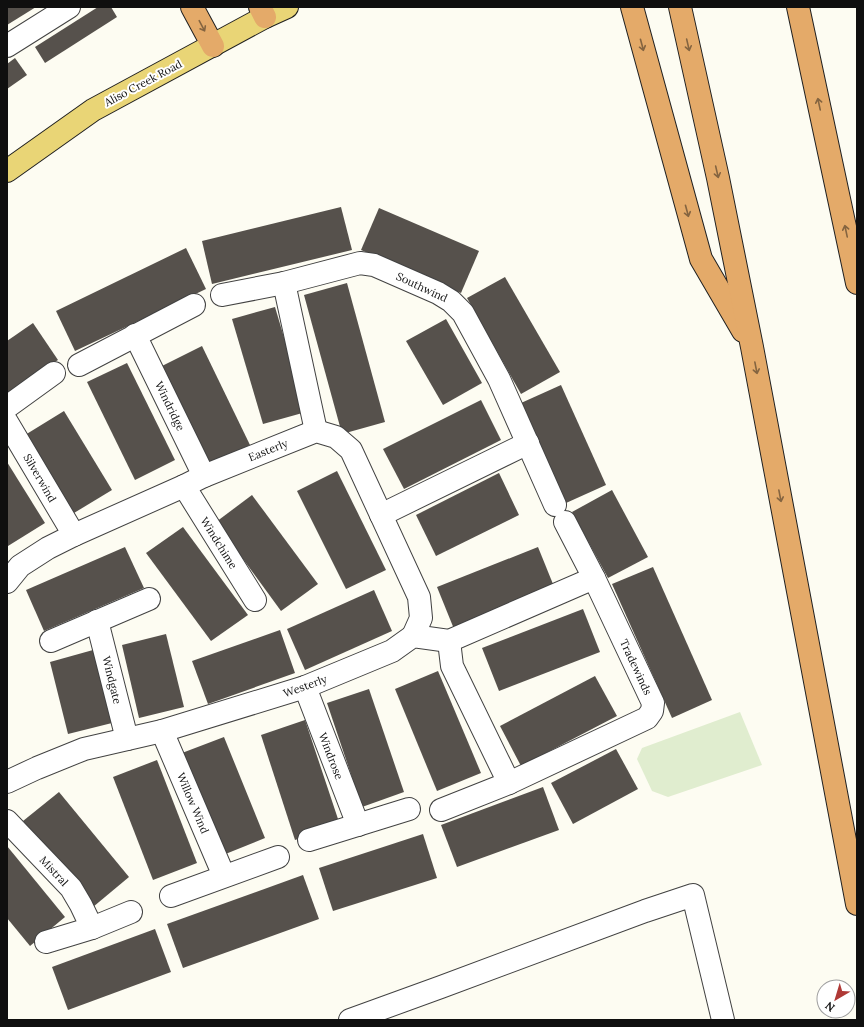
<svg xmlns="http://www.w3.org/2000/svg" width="864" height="1027" viewBox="0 0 864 1027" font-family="Lora,serif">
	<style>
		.pitch { fill: #e0edcf }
		.building { fill: #56514c }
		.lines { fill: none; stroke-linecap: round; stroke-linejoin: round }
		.minor-casing { stroke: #424242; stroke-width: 24 }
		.major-casing { stroke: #202020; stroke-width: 24 }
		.highway-casing { stroke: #202020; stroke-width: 24 }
		.minor { stroke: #fff; stroke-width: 22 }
		.major { stroke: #e9d576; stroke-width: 22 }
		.highway { stroke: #e4aa69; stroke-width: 22 }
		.oneway { stroke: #846440 }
		.labels { text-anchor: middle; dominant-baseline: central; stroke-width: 4; stroke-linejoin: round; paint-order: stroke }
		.street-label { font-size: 11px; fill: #0f0f0f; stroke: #fff }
	</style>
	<rect width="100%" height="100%" fill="#fdfcf2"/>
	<path class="pitch" d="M 740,712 L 762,765 L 668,797 L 652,791 L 637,759 L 642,748 Z"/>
	<g class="building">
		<path d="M 7,7 L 36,7 L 7,25 Z"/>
		<path d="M 98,7 L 111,7 L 117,17 L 45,63 L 35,47 Z"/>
		<path d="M 15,58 L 27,75 L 7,89 L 7,64 Z"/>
		<path d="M 341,207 L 352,250 L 212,284 L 202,241 Z"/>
		<path d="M 379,208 L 479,251 L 461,293 L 361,250 Z"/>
		<path d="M 186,248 L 206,289 L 75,351 L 56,311 Z"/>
		<path d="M 505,277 L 560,372 L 521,394 L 467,298 Z"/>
		<path d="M 347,283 L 385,422 L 342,434 L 304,295 Z"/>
		<path d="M 275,307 L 306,412 L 263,424 L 232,319 Z"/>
		<path d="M 446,319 L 482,383 L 443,405 L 406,341 Z"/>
		<path d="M 33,323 L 58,360 L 7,393 L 7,341 Z"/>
		<path d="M 202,346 L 250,445 L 209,464 L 162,366 Z"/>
		<path d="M 127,363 L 175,460 L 135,480 L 87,382 Z"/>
		<path d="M 561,385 L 606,485 L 566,503 L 521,403 Z"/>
		<path d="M 481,400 L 501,440 L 404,489 L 383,449 Z"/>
		<path d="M 64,411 L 112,490 L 74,513 L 25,435 Z"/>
		<path d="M 7,462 L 45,523 L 8,546 L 7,545 Z"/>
		<path d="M 337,471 L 386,570 L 346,589 L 297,491 Z"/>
		<path d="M 499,473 L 519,515 L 436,556 L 416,515 Z"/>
		<path d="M 612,490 L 648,557 L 608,578 L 572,512 Z"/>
		<path d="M 252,495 L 318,584 L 281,611 L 216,522 Z"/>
		<path d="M 183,527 L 248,615 L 211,641 L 146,553 Z"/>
		<path d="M 125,547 L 144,588 L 44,631 L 26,590 Z"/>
		<path d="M 538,547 L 555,589 L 454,629 L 437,587 Z"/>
		<path d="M 653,567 L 712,700 L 672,718 L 612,584 Z"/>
		<path d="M 374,590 L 392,631 L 305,670 L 287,629 Z"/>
		<path d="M 583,609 L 600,652 L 499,691 L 482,648 Z"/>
		<path d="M 280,630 L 295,673 L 208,704 L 192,661 Z"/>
		<path d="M 166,634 L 184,707 L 139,718 L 122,645 Z"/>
		<path d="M 93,650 L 112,723 L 68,734 L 50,662 Z"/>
		<path d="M 438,671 L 481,773 L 437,791 L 395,689 Z"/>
		<path d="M 595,676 L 617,716 L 521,766 L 500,726 Z"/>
		<path d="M 369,689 L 404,792 L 362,807 L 327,703 Z"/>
		<path d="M 305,720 L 340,825 L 295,840 L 261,735 Z"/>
		<path d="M 224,737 L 265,838 L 223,855 L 182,753 Z"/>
		<path d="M 616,749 L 638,789 L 573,824 L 551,783 Z"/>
		<path d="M 157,760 L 197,863 L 153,880 L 113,777 Z"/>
		<path d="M 543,787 L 559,830 L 457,867 L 441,825 Z"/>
		<path d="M 59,792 L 129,877 L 93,907 L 23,821 Z"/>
		<path d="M 423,834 L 437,878 L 333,911 L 319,868 Z"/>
		<path d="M 7,846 L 65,917 L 30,946 L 7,918 Z"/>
		<path d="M 303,875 L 319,919 L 183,968 L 167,924 Z"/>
		<path d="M 155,929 L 171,972 L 68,1010 L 52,967 Z"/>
	</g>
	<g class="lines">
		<g class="minor-casing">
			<g id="minor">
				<path d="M 7,46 L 69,7"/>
				<path d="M 284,283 L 316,431"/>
				<path d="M 222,295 L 284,283 L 360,263 L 374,265 L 438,293 L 451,301 L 463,313 L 499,379 L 555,505"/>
				<path d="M 135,335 L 204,476"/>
				<path d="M 79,365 L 194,305"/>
				<path d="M 7,407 L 54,373"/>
				<path d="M 7,422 L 74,535"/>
				<path d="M 184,486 L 255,600"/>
				<path d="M 381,515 L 528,443"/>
				<path d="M 7,582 L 20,566 L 48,548 L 74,535 L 184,486 L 204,476 L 316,431 L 336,437 L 351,450 L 419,597 L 421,618 L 413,636"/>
				<path d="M 97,621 L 127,739"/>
				<path d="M 51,641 L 149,599"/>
				<path d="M 449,641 L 452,666 L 509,783"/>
				<path d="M 305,687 L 358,825"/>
				<path d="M 162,731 L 224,876"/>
				<path d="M 7,782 L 37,768 L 84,749 L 162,731 L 305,687 L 392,651 L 413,636 L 449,641 L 594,578"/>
				<path d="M 441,810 L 509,783 L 647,718 L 652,711 L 653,703 L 594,578 L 565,522"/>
				<path d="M 7,821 L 71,888 L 81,905 L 92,928"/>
				<path d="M 309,840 L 409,809"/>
				<path d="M 171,896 L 278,857"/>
				<path d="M 46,942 L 92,928 L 131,912"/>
				<path d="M 350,1020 L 441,987 L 645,911 L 693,895 L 723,1020"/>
			</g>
		</g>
		<g class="major-casing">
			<path id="major" d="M 7,171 L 93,110 L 265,17 L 287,7"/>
		</g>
		<g class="highway-casing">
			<g id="highway">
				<path d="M 192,7 L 213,46"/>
				<path d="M 260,7 L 265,17"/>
				<path d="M 632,7 L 701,259 L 743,331"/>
				<path d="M 680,7 L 718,178 L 752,347 L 857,904"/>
				<path d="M 798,7 L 857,283"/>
			</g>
		</g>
		<use href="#minor" class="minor"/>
		<use href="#major" class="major"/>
		<use href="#highway" class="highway"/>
	</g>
	<defs><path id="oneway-shaft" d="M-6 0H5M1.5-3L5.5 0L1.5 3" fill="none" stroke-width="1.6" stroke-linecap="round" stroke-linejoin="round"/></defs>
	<g class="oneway">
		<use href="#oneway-shaft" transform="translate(202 26) rotate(62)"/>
		<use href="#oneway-shaft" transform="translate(642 45) rotate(75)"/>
		<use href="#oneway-shaft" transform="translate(688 45) rotate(77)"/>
		<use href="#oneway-shaft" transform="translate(819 104) rotate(-102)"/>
		<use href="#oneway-shaft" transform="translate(717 172) rotate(77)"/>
		<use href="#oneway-shaft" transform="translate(687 211) rotate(75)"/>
		<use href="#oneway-shaft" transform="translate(846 231) rotate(-102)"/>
		<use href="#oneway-shaft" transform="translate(756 368) rotate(79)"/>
		<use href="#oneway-shaft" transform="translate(780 496) rotate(79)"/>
	</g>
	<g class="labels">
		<g class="street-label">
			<text transform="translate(143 83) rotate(-28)">Aliso Creek Road</text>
			<text transform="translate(422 287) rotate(25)">Southwind</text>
			<text transform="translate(170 406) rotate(64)">Windridge</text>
			<text transform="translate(268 450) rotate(-22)">Easterly</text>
			<text transform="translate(40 478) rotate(60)">Silverwind</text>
			<text transform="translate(219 543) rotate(58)">Windchime</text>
			<text transform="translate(636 667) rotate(65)">Tradewinds</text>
			<text transform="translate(112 680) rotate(76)">Windgate</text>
			<text transform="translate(305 686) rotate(-20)">Westerly</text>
			<text transform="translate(331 756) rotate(69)">Windrose</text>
			<text transform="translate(193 803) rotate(67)">Willow Wind</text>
			<text transform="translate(54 871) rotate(47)">Mistral</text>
		</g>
	</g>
	<rect width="864" height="1027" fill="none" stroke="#0f0f0f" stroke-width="16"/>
	<g transform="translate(836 999) rotate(218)"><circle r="19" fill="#ffffff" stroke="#9f9f9f"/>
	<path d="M0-3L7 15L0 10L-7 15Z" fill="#af3936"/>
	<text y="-6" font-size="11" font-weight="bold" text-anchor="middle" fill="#0f0f0f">N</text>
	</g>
</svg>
